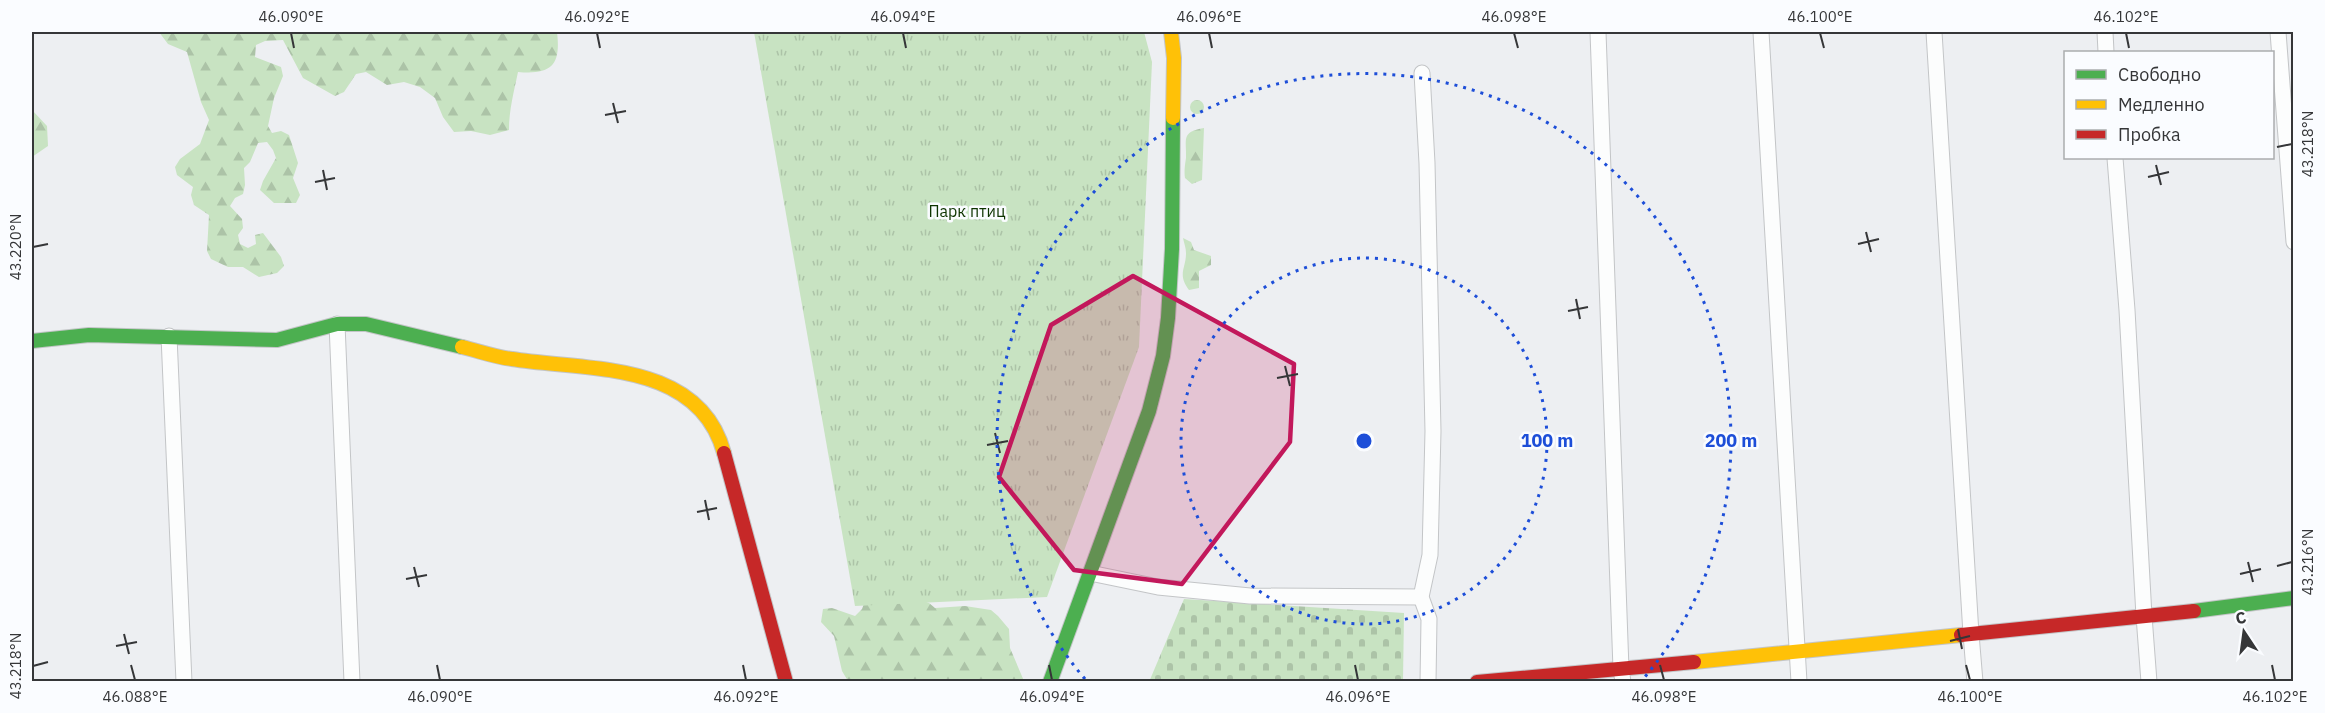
<svg xmlns="http://www.w3.org/2000/svg" width="2325" height="713" viewBox="0 0 2325 713" font-family="'IBM Plex Sans',sans-serif">
	<style>
		.forest { fill: url(#forest-firs) }
		.cemetery { fill: url(#cemetery-stones) }
		.park { fill: url(#park-tufts) }
		.lines { fill: none; stroke-linecap: round; stroke-linejoin: round }
		.street-casing { stroke: #c3c5c7; stroke-width: 17 }
		.fast-casing { stroke: #c3c5c7; stroke-width: 16 }
		.slow-casing { stroke: #c3c5c7; stroke-width: 16 }
		.jam-casing { stroke: #c3c5c7; stroke-width: 16 }
		.street { stroke: #fcfdfd; stroke-width: 15 }
		.fast { stroke: #4caf50; stroke-width: 14 }
		.slow { stroke: #ffc107; stroke-width: 14 }
		.jam { stroke: #c62828; stroke-width: 14 }
		.marked { fill: #c2185b; fill-opacity: 0.2; stroke: #c2185b; stroke-width: 4.5; stroke-linejoin: round }
		.ticks { fill: none; stroke: #353638; stroke-width: 2 }
		.ring { fill: none; stroke: #1d4ed8; stroke-width: 3; stroke-dasharray: 3 6 }
		.labels { text-anchor: middle; dominant-baseline: central; stroke-width: 5; stroke-linejoin: round; paint-order: stroke }
		.park-label { font-size: 16px; fill: #0e3400; stroke: #fafcff }
		.centre { fill: #1d4ed8; stroke: #fafcff; stroke-width: 3 }
		.ring-label { font-size: 18px; text-anchor: middle; font-weight: bold; fill: #1d4ed8; stroke: #fafcff; stroke-width: 5; stroke-linejoin: round; paint-order: stroke }
		.neatline { fill: none; stroke: #353638; stroke-width: 2 }
		.ticks-label { font-size: 15px; text-anchor: middle; fill: #353638 }
	</style>
	<defs>
		<pattern id="forest-firs" width="22" height="20" patternUnits="userSpaceOnUse" patternTransform="scale(1.5)"><rect width="22" height="20" fill="#c8e3c2"/><path d="M5 1l3.5 6h-7zM16 11l3.5 6h-7z" fill="#acc3a7"/></pattern>
		<pattern id="cemetery-stones" width="16" height="16" patternUnits="userSpaceOnUse" patternTransform="scale(1.5)"><rect width="16" height="16" fill="#c8e3c2"/><path d="M2 7V4a2 2 0 0 1 4 0v3zM10 15v-3a2 2 0 0 1 4 0v3z" fill="#acc3a7"/></pattern>
		<pattern id="park-tufts" width="24" height="20" patternUnits="userSpaceOnUse" patternTransform="scale(1.5)"><rect width="24" height="20" fill="#c8e3c2"/><path d="M3 7l-1-3M5 7V3M7 7l1-3M15 17l-1-3M17 17v-4M19 17l1-3" fill="none" stroke="#acc3a7"/></pattern>
	</defs>
	<rect width="100%" height="100%" fill="#edeff2"/>
	<g class="forest">
		<path d="M 159,32 L 557,32 C 561,65 552,75 518,72 C 514,91 509,110 509,130 L 490,135 L 471,131 L 454,132 L 443,117 L 435,98 L 420,87 L 404,82 L 387,85 L 366,72 L 356,74 L 344,92 L 335,96 L 303,78 L 283,40 L 265,41 L 256,45 L 255,57 L 281,67 L 283,76 L 274,98 L 268,126 L 272,133 L 281,131 L 289,135 L 298,163 L 293,178 L 300,195 L 296,203 L 274,203 L 260,190 L 263,181 L 276,158 L 273,150 L 267,142 L 258,143 L 250,162 L 244,168 L 245,185 L 243,194 L 235,198 L 230,206 L 242,219 L 243,228 L 238,235 L 240,244 L 248,248 L 256,244 L 255,235 L 263,233 L 281,257 L 284,266 L 277,273 L 259,277 L 243,267 L 228,267 L 211,259 L 207,251 L 209,215 L 194,205 L 191,195 L 193,187 L 177,175 L 175,167 L 180,159 L 200,144 L 209,120 L 201,102 L 187,52 L 168,44 Z"/>
		<circle cx="1197" cy="107" r="7"/>
		<path d="M 32,110 L 47,126 L 48,146 L 32,157 Z"/>
		<path d="M 1204,128 L 1202,180 L 1192,184 L 1185,178 C 1184,170 1185,165 1186,158 C 1187,140 1180,132 1204,128 Z"/>
		<path d="M 1183,238 L 1191,242 L 1194,250 L 1211,256 L 1211,265 L 1199,271 L 1199,288 L 1189,290 C 1177,274 1186,269 1186,253 C 1186,248 1184,243 1183,238 Z"/>
		<path d="M 912,597 L 929,603 L 935,608 L 965,606 L 991,610 L 998,616 L 1009,629 L 1010,648 L 1024,681 L 848,681 L 842,671 L 834,636 L 821,622 L 823,609 L 832,608 L 855,616 L 862,609 L 866,598 Z"/>
	</g>
	<path class="cemetery" d="M 1184,599 L 1404,613 L 1403,681 L 1149,682 Z"/>
	<path class="park" d="M 754,32 L 1144,32 L 1152,62 L 1139,347 L 1047,597 L 855,606 Z"/>
	<g class="lines">
		<g class="street-casing">
			<g id="street">
				<path d="M 1598,32 L 1621,669 L 1623,682"/>
				<path d="M 1761,32 L 1799,682"/>
				<path d="M 1934,32 L 1971,634 L 1975,682"/>
				<path d="M 2105,32 L 2106,52"/>
				<path d="M 2278,32 L 2294,242"/>
				<path d="M 1422,73 L 1427,163 L 1433,431 L 1430,555 L 1421,597 L 1429,619 L 1428,682"/>
				<path d="M 2115,158 L 2127,310 L 2144,616 L 2149,682"/>
				<path d="M 337,324 L 352,682"/>
				<path d="M 169,336 L 184,682"/>
				<path d="M 1090,573 L 1158,587 L 1250,596 L 1421,597"/>
			</g>
		</g>
		<g class="fast-casing">
			<g id="fast">
				<path d="M 32,341 L 89,335 L 277,340 L 337,324 L 366,324 L 462,347"/>
				<path d="M 2194,611 L 2294,598"/>
				<path d="M 1050,682 L 1149,411 L 1163,356 L 1168,318 L 1172,249 L 1173,118"/>
			</g>
		</g>
		<g class="slow-casing">
			<g id="slow">
				<path d="M 1171,32 L 1174,58 L 1173,118"/>
				<path d="M 462,347 C 479,351 495,357 512,359 C 587,371 699,360 724,453"/>
				<path d="M 1694,662 L 1961,635"/>
			</g>
		</g>
		<g class="jam-casing">
			<g id="jam">
				<path d="M 724,453 L 786,682"/>
				<path d="M 1961,635 L 2194,611"/>
				<path d="M 1477,682 L 1694,662"/>
			</g>
		</g>
		<use href="#street" class="street"/>
		<use href="#fast" class="fast"/>
		<use href="#slow" class="slow"/>
		<use href="#jam" class="jam"/>
	</g>
	<path class="marked" d="M 1133,276 L 1294,364 L 1290,442 L 1182,584 L 1074,570 L 999,477 L 1051,325 Z"/>
	<path class="ticks" d="M 291,33 L 294,48M 597,33 L 600,48M 903,33 L 906,48M 1209,33 L 1212,48M 1514,33 L 1518,48M 1820,33 L 1824,48M 2126,33 L 2129,48M 613,103 L 618,123M 605,115 L 626,111M 2277,147 L 2292,144M 2156,165 L 2161,185M 323,170 L 327,190M 2148,177 L 2169,172M 315,182 L 335,178M 1866,232 L 1871,252M 1858,244 L 1879,239M 33,247 L 48,244M 1576,299 L 1580,319M 1568,311 L 1588,307M 1285,366 L 1290,386M 1277,378 L 1298,374M 995,433 L 1000,453M 987,445 L 1008,441M 705,500 L 709,520M 697,512 L 717,508M 2248,562 L 2253,582M 2277,566 L 2292,562M 414,567 L 419,587M 2240,574 L 2261,569M 406,579 L 427,575M 1958,629 L 1962,649M 124,634 L 129,654M 1950,641 L 1970,636M 116,646 L 137,642M 131,665 L 135,680M 437,665 L 440,680M 743,665 L 746,680M 1049,665 L 1052,680M 1355,665 L 1358,680M 1660,665 L 1664,680M 1966,665 L 1970,680M 2272,665 L 2275,680M 33,666 L 48,662"/>
	<g class="ring">
		<circle cx="1364" cy="441" r="183"/>
		<path d="M1085 679A367 367 0 1 1 1643 679"/>
	</g>
	<g class="labels">
		<g class="park-label">
			<text x="967" y="211">Парк птиц</text>
		</g>
	</g>
	<circle cx="1364" cy="441" r="9" class="centre"/>
	<g class="ring-label">
		<text x="1547" y="447">100 m</text>
		<text x="1731" y="447">200 m</text>
	</g>
	<rect width="2325" height="713" fill="none" stroke="#fafcff" stroke-width="66"/>
	<rect x="2064" y="51" width="210" height="108" fill="#fafcff" stroke="#abadaf" stroke-width="1.5"/>
	<rect x="2076" y="70" width="30" height="9" fill="#4caf50" stroke="#abadaf" stroke-width="1.5"/>
	<text x="2118" y="81" font-size="18" fill="#353638">Свободно</text>
	<rect x="2076" y="100" width="30" height="9" fill="#ffc107" stroke="#abadaf" stroke-width="1.5"/>
	<text x="2118" y="111" font-size="18" fill="#353638">Медленно</text>
	<rect x="2076" y="130" width="30" height="9" fill="#c62828" stroke="#abadaf" stroke-width="1.5"/>
	<text x="2118" y="141" font-size="18" fill="#353638">Пробка</text>
	<g transform="translate(2244 632) rotate(347)" stroke="#fafcff" stroke-width="4.5" paint-order="stroke">
	<path d="M0-4.5L10 22L0 15L-10 22Z" fill="#353638"/>
	<text y="-9" font-size="16" font-weight="bold" text-anchor="middle" fill="#353638">С</text>
	</g>
	<rect x="33" y="33" width="2259" height="647" class="neatline"/>
	<g class="ticks-label">
		<text x="291" y="22">46.090°E</text>
		<text x="597" y="22">46.092°E</text>
		<text x="903" y="22">46.094°E</text>
		<text x="1209" y="22">46.096°E</text>
		<text x="1514" y="22">46.098°E</text>
		<text x="1820" y="22">46.100°E</text>
		<text x="2126" y="22">46.102°E</text>
		<text transform="translate(2308 144) rotate(-90)" y="5">43.218°N</text>
		<text transform="translate(16 247) rotate(-90)" y="5">43.220°N</text>
		<text transform="translate(2308 562) rotate(-90)" y="5">43.216°N</text>
		<text transform="translate(16 666) rotate(-90)" y="5">43.218°N</text>
		<text x="135" y="702">46.088°E</text>
		<text x="440" y="702">46.090°E</text>
		<text x="746" y="702">46.092°E</text>
		<text x="1052" y="702">46.094°E</text>
		<text x="1358" y="702">46.096°E</text>
		<text x="1664" y="702">46.098°E</text>
		<text x="1970" y="702">46.100°E</text>
		<text x="2275" y="702">46.102°E</text>
	</g>
</svg>
